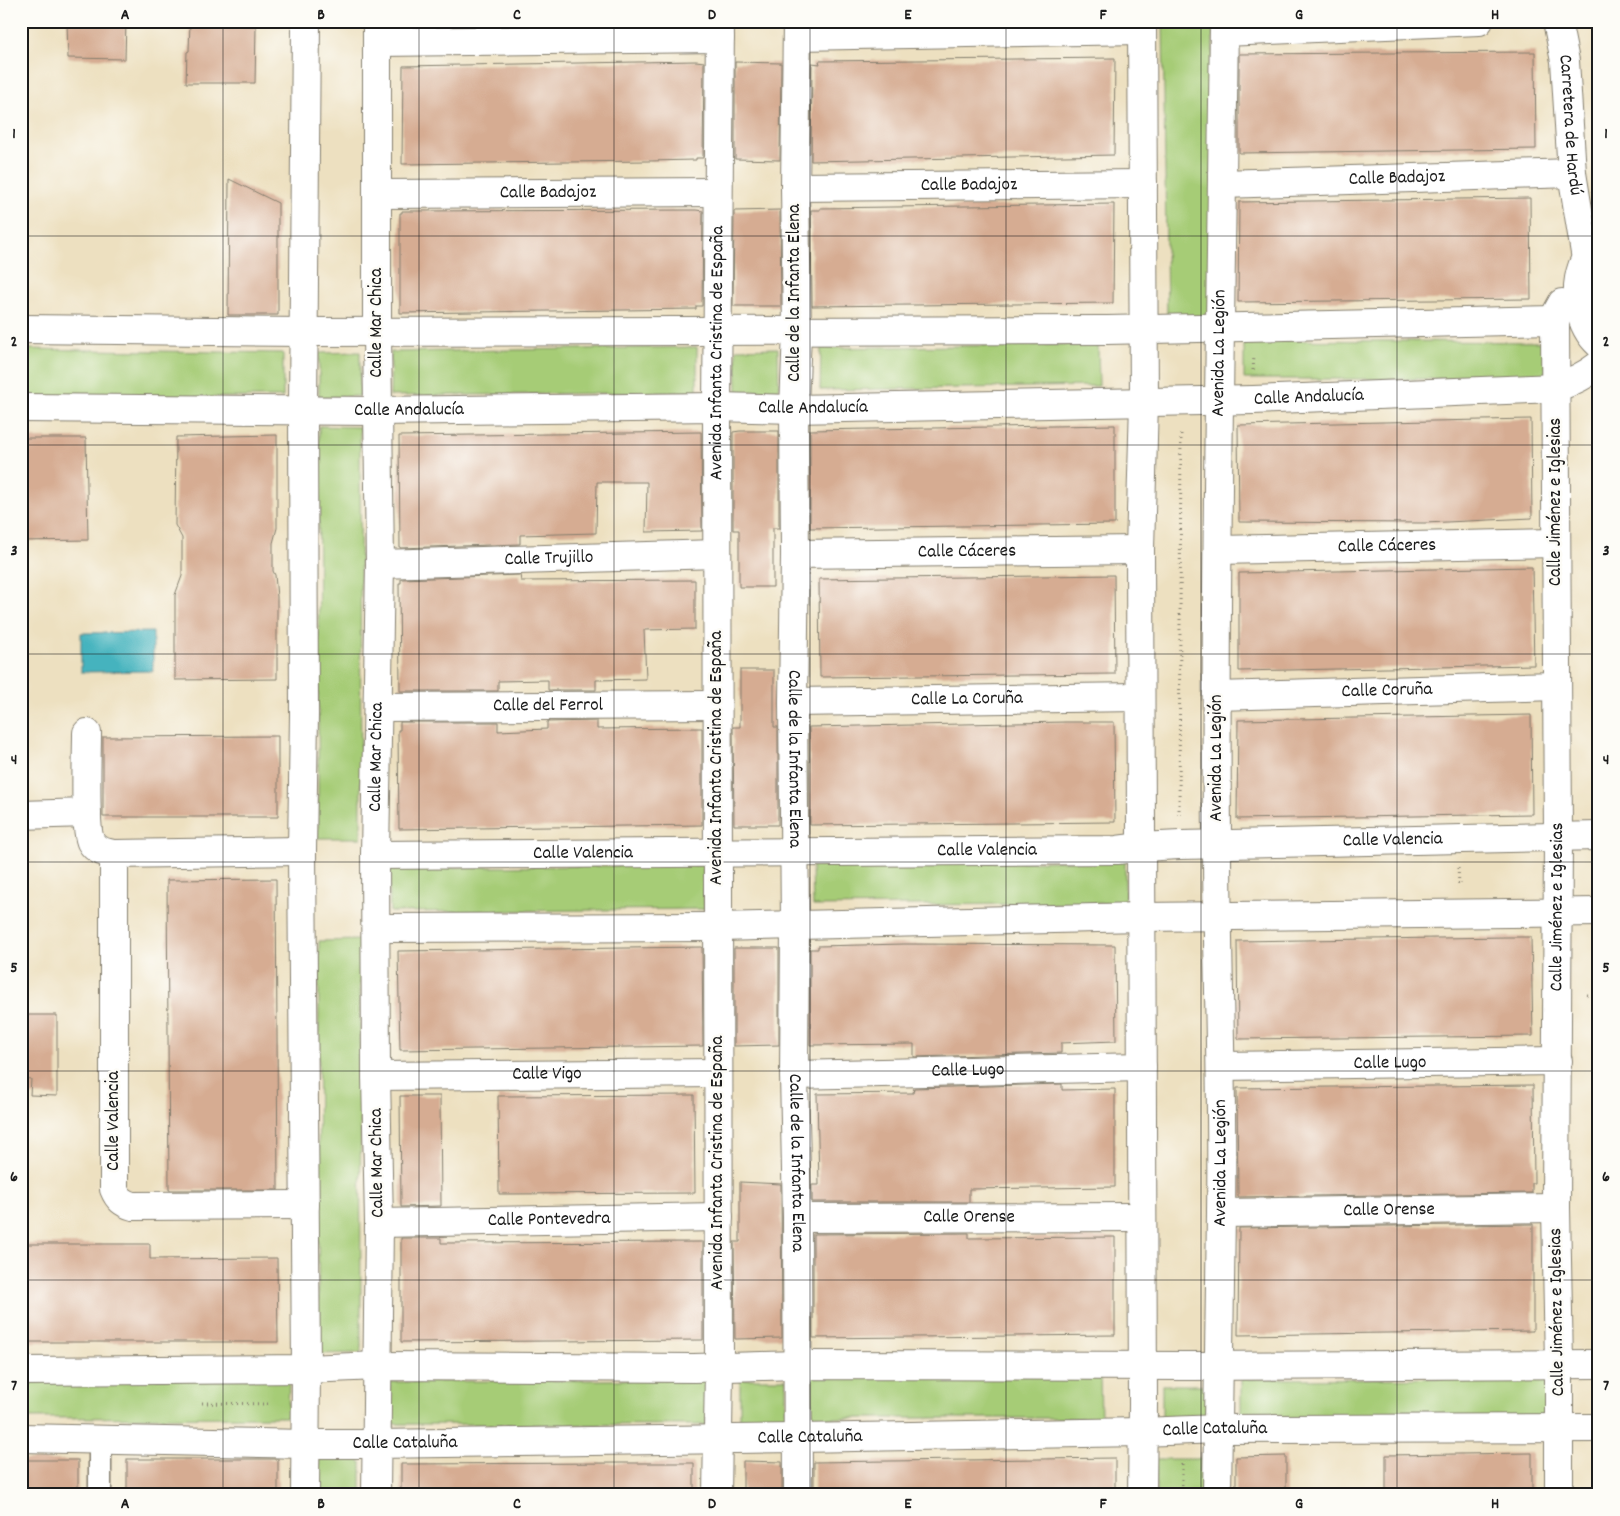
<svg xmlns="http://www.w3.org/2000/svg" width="1620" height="1516" viewBox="0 0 1620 1516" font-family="Dekko,sans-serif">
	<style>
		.green { fill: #a6cc76; stroke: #617449 }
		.water { fill: #44b3be; stroke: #30686d }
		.building { fill: #d6ac92 }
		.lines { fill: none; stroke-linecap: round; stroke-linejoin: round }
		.pedestrian-casing { stroke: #847e6e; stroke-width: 25 }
		.minor-casing { stroke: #847e6e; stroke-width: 30 }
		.tertiary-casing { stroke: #847e6e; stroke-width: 30 }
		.secondary-casing { stroke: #847e6e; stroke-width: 30 }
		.path { stroke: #847e6e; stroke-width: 3; stroke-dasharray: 1 4; stroke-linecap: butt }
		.pedestrian { stroke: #fff; stroke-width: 22 }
		.minor { stroke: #fff; stroke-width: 28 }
		.tertiary { stroke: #fff; stroke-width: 28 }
		.secondary { stroke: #fff; stroke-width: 28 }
		.grid { fill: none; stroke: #1c1c1c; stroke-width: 1; stroke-opacity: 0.55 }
		.labels { text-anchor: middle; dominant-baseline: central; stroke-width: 5; stroke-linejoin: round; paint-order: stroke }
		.street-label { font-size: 19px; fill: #1c1c1c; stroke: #fdfcf7 }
		.neatline { fill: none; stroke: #1c1c1c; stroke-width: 2 }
		.grid-label { font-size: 16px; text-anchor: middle; font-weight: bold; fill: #1c1c1c }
	</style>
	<rect width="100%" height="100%" fill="#fdfcf7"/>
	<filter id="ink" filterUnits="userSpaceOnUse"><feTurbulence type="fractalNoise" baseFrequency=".02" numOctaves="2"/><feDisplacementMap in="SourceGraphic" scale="10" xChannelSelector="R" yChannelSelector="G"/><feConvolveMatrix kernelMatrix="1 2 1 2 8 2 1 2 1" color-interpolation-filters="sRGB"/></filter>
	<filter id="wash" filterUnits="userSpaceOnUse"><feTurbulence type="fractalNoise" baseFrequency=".0096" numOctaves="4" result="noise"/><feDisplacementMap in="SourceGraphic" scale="20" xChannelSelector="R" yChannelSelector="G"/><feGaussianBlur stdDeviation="1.12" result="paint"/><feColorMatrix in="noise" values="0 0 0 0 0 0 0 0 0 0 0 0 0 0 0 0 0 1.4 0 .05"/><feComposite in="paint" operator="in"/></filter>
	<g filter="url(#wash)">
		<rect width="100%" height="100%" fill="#ede0c0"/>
		<g class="green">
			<path d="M 1163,21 L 1213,21 L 1212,318 L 1167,319 Z"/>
			<path d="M 1599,260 L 1599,333 L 1586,299 L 1595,265 Z"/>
			<path d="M 1244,340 L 1546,342 L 1546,379 L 1244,379 Z"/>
			<path d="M 1098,344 L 1099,386 L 820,390 L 821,348 Z"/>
			<path d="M 697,347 L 697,392 L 390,396 L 391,352 Z"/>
			<path d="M 778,348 L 779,390 L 737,392 L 736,349 Z"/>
			<path d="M 21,349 L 283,353 L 283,397 L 21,398 Z"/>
			<path d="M 360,352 L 360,396 L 319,398 L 319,353 Z"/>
			<path d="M 319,426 L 360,427 L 361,838 L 318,838 Z"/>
			<path d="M 1125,860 L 1125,903 L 813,906 L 812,865 Z"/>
			<path d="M 703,865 L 704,909 L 390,912 L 389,868 Z"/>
			<path d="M 360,940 L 361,1353 L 318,1354 L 319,941 Z"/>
			<path d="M 1100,1373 L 1101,1418 L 812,1418 L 811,1376 Z"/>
			<path d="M 289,1378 L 288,1417 L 21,1418 L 21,1379 Z"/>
			<path d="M 1547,1378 L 1547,1424 L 1241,1425 L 1241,1379 Z"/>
			<path d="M 706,1379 L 706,1425 L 390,1424 L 390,1382 Z"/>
			<rect x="740" y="1379" width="46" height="44"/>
			<rect x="1162" y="1385" width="46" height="35"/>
			<path d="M 356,1456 L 361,1462 L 361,1495 L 319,1495 L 319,1461 L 321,1457 Z"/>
			<rect x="1156" y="1459" width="57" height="36"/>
		</g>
		<path class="water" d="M 153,632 L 153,671 L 81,672 L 81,633 Z"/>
		<g id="blocks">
			<g class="building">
				<path d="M 67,21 L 126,21 L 125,59 L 68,58 Z"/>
				<path d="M 190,21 L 225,21 L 225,25 L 256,26 L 255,83 L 186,83 L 187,52 L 189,51 Z"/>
				<path d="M 1535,52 L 1536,149 L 1239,153 L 1239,54 Z"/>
				<path d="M 1115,58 L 1114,155 L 811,161 L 812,63 L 820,64 L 819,61 Z"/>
				<path d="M 696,61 L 704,62 L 703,158 L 696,158 L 696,160 L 648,161 L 402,164 L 403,66 Z"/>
				<path d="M 735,62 L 781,63 L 780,160 L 735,159 Z"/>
				<path d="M 229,179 L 278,203 L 278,315 L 228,315 Z"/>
				<path d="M 1530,198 L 1531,299 L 1238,302 L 1239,202 Z"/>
				<path d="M 1114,204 L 1113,303 L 812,306 L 811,210 L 820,210 L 820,208 Z"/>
				<path d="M 696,210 L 703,211 L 702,306 L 696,306 L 696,309 L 400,313 L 400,213 L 402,213 L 402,211 Z"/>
				<path d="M 780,210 L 781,306 L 733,306 L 734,211 Z"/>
				<path d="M 1531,419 L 1532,518 L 1425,523 L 1239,522 L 1238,425 Z"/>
				<path d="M 1115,425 L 1115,524 L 810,528 L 810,430 Z"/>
				<path d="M 740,431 L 779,431 L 779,528 L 773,528 L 773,587 L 739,587 L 739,530 L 733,530 L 733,432 Z"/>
				<path d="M 701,432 L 702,531 L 646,532 L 647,482 L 597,482 L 596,533 L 520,535 L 520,544 L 400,548 L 399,436 Z"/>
				<path d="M 277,435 L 277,528 L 273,543 L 273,571 L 275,575 L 277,597 L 277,679 L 175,680 L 175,595 L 182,576 L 182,538 L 175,525 L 176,437 Z"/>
				<path d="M 21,438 L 86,438 L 88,540 L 21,541 Z"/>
				<path d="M 1532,567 L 1534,665 L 1239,671 L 1239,573 Z"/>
				<path d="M 520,575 L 521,581 L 695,580 L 695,629 L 644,630 L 646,679 L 596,680 L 596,690 L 548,690 L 548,680 L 498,681 L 498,691 L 400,691 L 399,583 L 401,583 L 401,579 Z"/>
				<path d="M 1114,575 L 1115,674 L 1113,674 L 820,677 L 819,579 Z"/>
				<path d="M 740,670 L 774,670 L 774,727 L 778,727 L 778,825 L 734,825 L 733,727 L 740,727 Z"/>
				<path d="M 1531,715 L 1532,814 L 1237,819 L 1238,720 Z"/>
				<path d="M 597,721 L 597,729 L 702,728 L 702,825 L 399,829 L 398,730 L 400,730 L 400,722 L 498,722 L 498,731 L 547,729 L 547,722 Z"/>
				<path d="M 1066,722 L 1114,722 L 1115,822 L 810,825 L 809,727 Z"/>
				<path d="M 278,736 L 278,817 L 103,817 L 103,737 Z"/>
				<path d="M 276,879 L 278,1190 L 169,1190 L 167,880 Z"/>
				<path d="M 1507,937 L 1531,937 L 1533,1036 L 1238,1039 L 1237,941 Z"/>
				<path d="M 904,944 L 1115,945 L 1116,1041 L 1061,1043 L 1061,1053 L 914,1057 L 914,1044 L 810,1045 L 810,949 L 818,949 L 818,946 Z"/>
				<path d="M 702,947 L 703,1046 L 400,1050 L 398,951 Z"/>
				<path d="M 734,948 L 779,948 L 779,1045 L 734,1046 Z"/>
				<path d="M 21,1015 L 57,1015 L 57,1096 L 30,1095 L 31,1079 L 21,1078 Z"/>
				<path d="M 1062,1084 L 1062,1090 L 1115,1089 L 1115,1187 L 969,1189 L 969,1202 L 812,1202 L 812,1185 L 819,1185 L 817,1094 L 913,1093 L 914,1088 Z"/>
				<path d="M 1533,1085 L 1534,1183 L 1532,1183 L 1532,1193 L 1238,1197 L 1237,1088 Z"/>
				<path d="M 694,1095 L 695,1193 L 499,1194 L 498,1096 Z"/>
				<path d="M 400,1096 L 440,1096 L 441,1206 L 401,1207 Z"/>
				<path d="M 740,1182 L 781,1184 L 782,1338 L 735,1339 L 734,1242 L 740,1242 Z"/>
				<path d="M 1533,1224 L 1533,1331 L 1238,1335 L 1239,1228 Z"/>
				<path d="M 969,1233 L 969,1238 L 1115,1237 L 1115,1335 L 813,1338 L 813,1234 Z"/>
				<path d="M 401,1238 L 441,1238 L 441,1243 L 703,1242 L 703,1340 L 401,1342 Z"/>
				<path d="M 21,1244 L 150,1244 L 150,1259 L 277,1258 L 278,1342 L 21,1342 Z"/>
				<path d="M 1532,1453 L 1532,1495 L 1386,1495 L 1386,1455 Z"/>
				<path d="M 1286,1456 L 1286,1495 L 1236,1495 L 1236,1457 Z"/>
				<path d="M 1115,1458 L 1115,1495 L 814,1495 L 814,1462 Z"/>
				<rect x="127" y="1459" width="151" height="36"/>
				<rect x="21" y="1460" width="57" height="35"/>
				<path d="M 743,1461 L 782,1462 L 782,1495 L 743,1495 Z"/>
				<path d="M 621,1463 L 694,1463 L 694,1495 L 401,1495 L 401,1464 Z"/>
			</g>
		</g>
	</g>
	<g filter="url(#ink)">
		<use href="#blocks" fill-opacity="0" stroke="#847e6e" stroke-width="1"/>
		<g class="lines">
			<g class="pedestrian-casing">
				<path id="pedestrian" d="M 100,1438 L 100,1495"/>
			</g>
			<g class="minor-casing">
				<g id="minor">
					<path id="s1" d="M 797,21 L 795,187 L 797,330 L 794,409 L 795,554 L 793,702 L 795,925 L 794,1075 L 797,1218 L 798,1495"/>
					<path d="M 1224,32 L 1479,21"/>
					<path d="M 797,36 L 1142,30"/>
					<path d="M 377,42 L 720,38"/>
					<path id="s2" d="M 1222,184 L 1572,173"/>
					<path id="s3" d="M 795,187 L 1143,184"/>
					<path id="s4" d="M 378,194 L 717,192"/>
					<path d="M 21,329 L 305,332 L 1107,330 L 1555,320"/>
					<path id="s5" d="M 21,408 L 378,411 L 717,407 L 794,409 L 1253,400 L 1555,388 C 1572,382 1585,376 1599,365"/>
					<path id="s6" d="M 1218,550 L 1556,543"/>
					<path id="s7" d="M 795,554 L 1140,550"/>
					<path id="s8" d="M 380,564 L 717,554"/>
					<path id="s9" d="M 1217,696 L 1556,686"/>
					<path id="s10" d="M 793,702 L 1140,697"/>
					<path id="s11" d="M 378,707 L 717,705"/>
					<path d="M 87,733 C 87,753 84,829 91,842 C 96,851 104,852 114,854 L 302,851"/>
					<path d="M 21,815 L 87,813"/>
					<path d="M 114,854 L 114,1189 C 118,1199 123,1203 133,1206 L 305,1205"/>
					<path id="s12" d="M 375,855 L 1117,850 L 1141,847 L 1180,845 L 1599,836"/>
					<path d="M 377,928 L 718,927 L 1141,917 L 1599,912"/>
					<path id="s13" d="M 1221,1066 L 1558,1061"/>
					<path id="s14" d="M 794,1075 L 1142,1067"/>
					<path id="s15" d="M 376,1076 L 718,1073"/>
					<path id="s16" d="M 1221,1213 L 1556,1208"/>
					<path id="s17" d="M 797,1218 L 1142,1217"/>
					<path id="s18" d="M 379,1223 L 719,1217"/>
					<path d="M 21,1371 L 306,1369 L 378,1366 L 694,1368 L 797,1365 L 1191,1366 L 1599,1364"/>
					<path id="s19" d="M 21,1438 L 305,1444 L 375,1444 L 799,1438 L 1142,1432 L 1218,1429 L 1599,1428"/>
					<path d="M 305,1495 L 306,1369 L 302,851 L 304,714 L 303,411 L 306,21"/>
					<path id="s20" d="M 376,1495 L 379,1223 L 376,1076 L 375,855 L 380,564 L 377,332 L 377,21"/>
					<path id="s21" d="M 717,1495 L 719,1368 L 717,407 L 720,21"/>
					<path id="s22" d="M 1559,1495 L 1559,1364 L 1556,1208 L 1558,837 L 1555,320 L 1557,312 L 1562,303"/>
				</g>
			</g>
			<g class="tertiary-casing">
				<g id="tertiary">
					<path d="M 1142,1495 L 1143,1404 L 1140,550 L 1144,401 L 1142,21"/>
					<path id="s23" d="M 1217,1495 C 1218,1401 1220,1307 1221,1213 C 1223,1090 1217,967 1217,843 C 1215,569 1221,295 1224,21"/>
				</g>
			</g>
			<g class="secondary-casing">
				<g id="secondary">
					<path id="s24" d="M 1557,21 L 1565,61 L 1572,173 L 1586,259"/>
					<path d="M 1596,244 C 1591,251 1585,258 1582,267 C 1573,292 1579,326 1599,344"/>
				</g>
			</g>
			<g class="path">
				<path d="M 1253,370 L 1254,356"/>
				<path d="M 1179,815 L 1181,431"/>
				<path d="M 1458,868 L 1459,884"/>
				<path d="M 1587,995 L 1599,996"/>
				<path d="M 202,1403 L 268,1404"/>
				<path d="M 1182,1495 L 1182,1460"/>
			</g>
			<use href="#pedestrian" class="pedestrian"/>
			<use href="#minor" class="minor"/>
			<use href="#tertiary" class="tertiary"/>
			<use href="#secondary" class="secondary"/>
		</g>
	</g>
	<path class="grid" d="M 223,21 L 223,1495M 419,21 L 419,1495M 614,21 L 614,1495M 810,21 L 810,1495M 1006,21 L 1006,1495M 1201,21 L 1201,1495M 1397,21 L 1397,1495M 21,236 L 1599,236M 21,445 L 1599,445M 21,654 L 1599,654M 21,862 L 1599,862M 21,1071 L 1599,1071M 21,1280 L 1599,1280"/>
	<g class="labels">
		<g class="street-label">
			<text stroke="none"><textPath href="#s24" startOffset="105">Carretera de Hardú</textPath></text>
			<text stroke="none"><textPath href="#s2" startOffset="175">Calle Badajoz</textPath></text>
			<text stroke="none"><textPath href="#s3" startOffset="174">Calle Badajoz</textPath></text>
			<text stroke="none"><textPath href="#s4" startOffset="170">Calle Badajoz</textPath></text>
			<text transform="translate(795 293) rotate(-90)">Calle de la Infanta Elena</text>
			<text transform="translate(377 323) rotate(-90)">Calle Mar Chica</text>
			<text stroke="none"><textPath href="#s21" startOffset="1142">Avenida Infanta Cristina de España</textPath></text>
			<text stroke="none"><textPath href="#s23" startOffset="1142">Avenida La Legión</textPath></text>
			<text stroke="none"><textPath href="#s5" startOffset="1288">Calle Andalucía</textPath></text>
			<text stroke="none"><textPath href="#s5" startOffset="792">Calle Andalucía</textPath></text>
			<text stroke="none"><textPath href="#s5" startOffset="388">Calle Andalucía</textPath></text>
			<text transform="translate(1556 502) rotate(-90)">Calle Jiménez e Iglesias</text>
			<text stroke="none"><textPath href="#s6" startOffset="169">Calle Cáceres</textPath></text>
			<text stroke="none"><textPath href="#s7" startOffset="172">Calle Cáceres</textPath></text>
			<text stroke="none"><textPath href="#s8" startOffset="169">Calle Trujillo</textPath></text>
			<text stroke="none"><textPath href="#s9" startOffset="170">Calle Coruña</textPath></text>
			<text stroke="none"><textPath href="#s10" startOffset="174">Calle La Coruña</textPath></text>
			<text stroke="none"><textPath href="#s11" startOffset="170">Calle del Ferrol</textPath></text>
			<text stroke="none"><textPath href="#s20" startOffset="738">Calle Mar Chica</textPath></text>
			<text transform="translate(717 758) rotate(-90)">Avenida Infanta Cristina de España</text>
			<text stroke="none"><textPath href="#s1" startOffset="738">Calle de la Infanta Elena</textPath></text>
			<text transform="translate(1217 758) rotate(-90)">Avenida La Legión</text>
			<text stroke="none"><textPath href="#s12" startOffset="1018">Calle Valencia</textPath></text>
			<text stroke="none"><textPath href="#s12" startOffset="612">Calle Valencia</textPath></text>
			<text stroke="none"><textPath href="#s12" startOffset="208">Calle Valencia</textPath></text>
			<text stroke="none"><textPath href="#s22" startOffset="588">Calle Jiménez e Iglesias</textPath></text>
			<text stroke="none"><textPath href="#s13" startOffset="169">Calle Lugo</textPath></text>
			<text stroke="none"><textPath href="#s14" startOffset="174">Calle Lugo</textPath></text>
			<text stroke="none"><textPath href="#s15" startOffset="171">Calle Vigo</textPath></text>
			<text transform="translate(114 1121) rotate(-90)">Calle Valencia</text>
			<text transform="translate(378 1163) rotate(-91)">Calle Mar Chica</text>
			<text transform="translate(718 1163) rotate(-90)">Avenida Infanta Cristina de España</text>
			<text stroke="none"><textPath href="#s1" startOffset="1142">Calle de la Infanta Elena</textPath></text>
			<text stroke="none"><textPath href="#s23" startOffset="332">Avenida La Legión</textPath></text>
			<text stroke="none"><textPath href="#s16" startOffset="168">Calle Orense</textPath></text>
			<text stroke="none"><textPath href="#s17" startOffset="172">Calle Orense</textPath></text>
			<text stroke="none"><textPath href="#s18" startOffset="170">Calle Pontevedra</textPath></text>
			<text transform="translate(1558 1312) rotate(-91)">Calle Jiménez e Iglesias</text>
			<text stroke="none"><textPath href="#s19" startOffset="1194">Calle Cataluña</textPath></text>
			<text stroke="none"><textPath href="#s19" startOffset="789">Calle Cataluña</textPath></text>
			<text stroke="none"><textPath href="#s19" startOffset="384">Calle Cataluña</textPath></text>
		</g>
	</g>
	<rect width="1620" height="1516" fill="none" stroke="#fdfcf7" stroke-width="55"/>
	<rect x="28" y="28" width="1564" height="1460" class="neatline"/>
	<g class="grid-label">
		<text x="125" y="19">A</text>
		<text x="321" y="19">B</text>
		<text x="517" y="19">C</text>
		<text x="712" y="19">D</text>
		<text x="908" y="19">E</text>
		<text x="1103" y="19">F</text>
		<text x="1299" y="19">G</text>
		<text x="1495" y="19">H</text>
		<text x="14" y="138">1</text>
		<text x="1606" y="138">1</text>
		<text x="14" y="346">2</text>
		<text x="1606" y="346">2</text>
		<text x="14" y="555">3</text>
		<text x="1606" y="555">3</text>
		<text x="14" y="764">4</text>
		<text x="1606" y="764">4</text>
		<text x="14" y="972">5</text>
		<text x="1606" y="972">5</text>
		<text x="14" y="1181">6</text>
		<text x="1606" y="1181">6</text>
		<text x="14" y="1390">7</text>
		<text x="1606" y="1390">7</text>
		<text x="125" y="1508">A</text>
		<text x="321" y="1508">B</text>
		<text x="517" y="1508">C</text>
		<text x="712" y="1508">D</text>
		<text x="908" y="1508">E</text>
		<text x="1103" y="1508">F</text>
		<text x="1299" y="1508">G</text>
		<text x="1495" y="1508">H</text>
	</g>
</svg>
